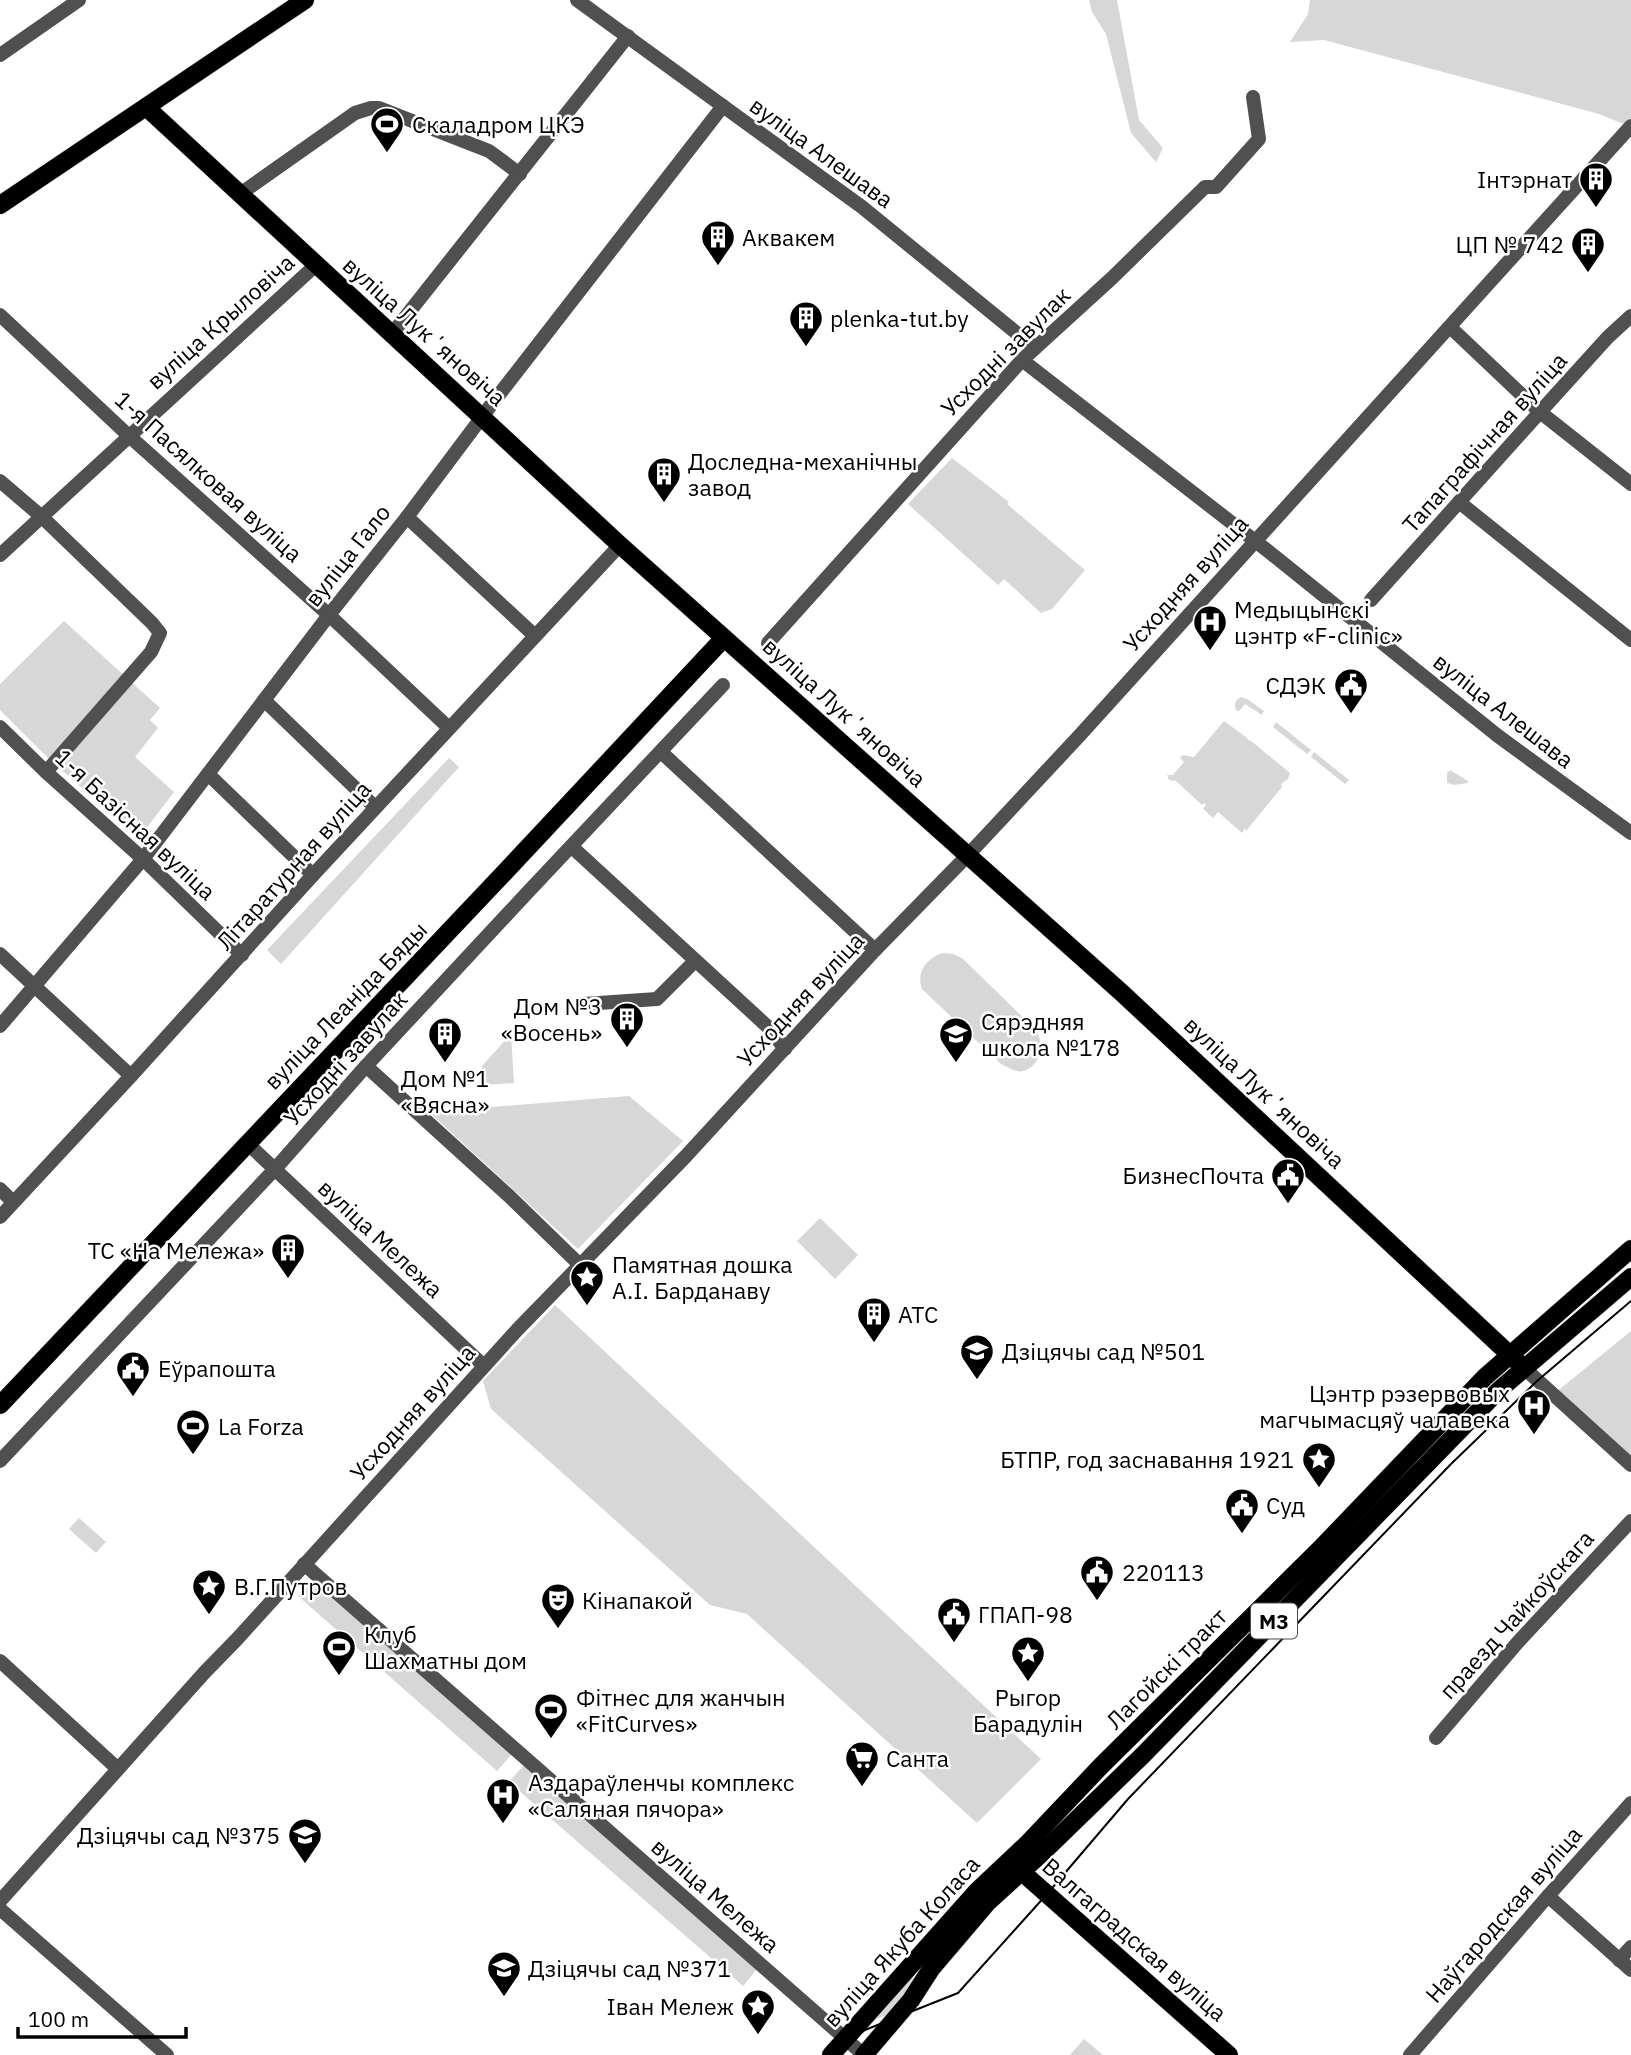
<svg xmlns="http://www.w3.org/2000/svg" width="1631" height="2055" viewBox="0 0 1631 2055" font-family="'IBM Plex Sans',sans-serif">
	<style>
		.green { fill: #d7d7d7 }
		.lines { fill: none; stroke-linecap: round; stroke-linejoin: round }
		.major-casing { stroke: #dbdbdb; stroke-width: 19 }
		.minor { stroke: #505050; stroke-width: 14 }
		.major { stroke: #000; stroke-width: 18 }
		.tram { stroke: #000; stroke-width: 2 }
		.labels { text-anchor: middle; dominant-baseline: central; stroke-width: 5; stroke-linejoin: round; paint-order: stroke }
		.shield { fill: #fff; stroke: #4c4c4c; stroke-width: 2 }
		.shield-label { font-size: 21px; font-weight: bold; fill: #000 }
		.poi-label { font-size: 23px; fill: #000; stroke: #fff; text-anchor: start }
		.street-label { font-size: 23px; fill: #000; stroke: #fff }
	</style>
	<rect width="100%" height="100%" fill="#fff"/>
	<g class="green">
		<path d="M 1089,0 L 1117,0 L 1139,120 L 1163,148 L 1156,162 L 1131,133 L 1106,34 L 1092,12 Z"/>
		<path d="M 1310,0 L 1631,0 L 1631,127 L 1599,114 L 1324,40 L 1290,42 L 1308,14 Z"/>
		<path d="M 952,458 L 1009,502 L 1007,504 L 1085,570 L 1052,609 L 1041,613 L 1004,579 L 998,585 L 908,504 Z"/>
		<path d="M 64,621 L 160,708 L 150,720 L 158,728 L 135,757 L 174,792 L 139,838 L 50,760 L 0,710 L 0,684 Z"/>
		<path d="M 1241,697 L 1247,699 L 1264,711 L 1262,715 L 1245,704 L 1239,711 L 1237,711 C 1233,706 1235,700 1241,697 Z"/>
		<path d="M 1224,721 L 1246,737 L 1249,741 L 1250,740 L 1290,773 L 1288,779 L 1281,784 L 1282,787 L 1246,831 L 1245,828 L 1242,833 L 1218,812 L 1213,818 L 1203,809 L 1206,805 L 1204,803 L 1202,805 L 1176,781 L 1169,780 L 1167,775 L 1173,775 L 1184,762 L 1180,758 L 1183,755 L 1194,757 Z"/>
		<path d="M 1276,722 L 1311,750 L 1307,754 L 1273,727 Z"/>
		<path d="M 1314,752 L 1349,780 L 1345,784 L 1311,757 Z"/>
		<path d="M 449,758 L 459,767 L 281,964 L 267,950 Z"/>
		<path d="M 1450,770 L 1468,781 L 1468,783 L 1455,785 L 1447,783 L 1447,773 Z"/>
		<path d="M 942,953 L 953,954 L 962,958 L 1037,1031 C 1044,1045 1041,1066 1023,1071 C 1016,1073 1008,1067 1001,1064 L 922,989 C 916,972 926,959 942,953 Z"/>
		<path d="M 511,1034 L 514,1083 L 483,1085 L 482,1066 Z"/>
		<path d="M 629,1096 L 683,1141 L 578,1249 L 429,1112 Z"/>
		<path d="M 820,1218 L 858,1255 L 835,1279 L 797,1241 Z"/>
		<path d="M 555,1305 L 1041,1759 L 977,1823 L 747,1614 L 710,1605 L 491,1409 L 483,1381 Z"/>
		<path d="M 1631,1331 L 1631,1463 L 1555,1393 Z"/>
		<path d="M 79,1518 L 106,1542 L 96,1553 L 69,1529 Z"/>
		<path d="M 313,1580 L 512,1754 L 497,1771 L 298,1596 Z"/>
		<path d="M 524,1765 L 757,1969 L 743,1986 L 509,1782 Z"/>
		<path d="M 961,1919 L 962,1921 L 914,1976 L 907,1994 L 892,2013 L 874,2020 Z"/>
		<path d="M 1084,2039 L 1103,2055 L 1070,2055 Z"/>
	</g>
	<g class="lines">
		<g class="major-casing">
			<g id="major">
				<path d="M 146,107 L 620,545 L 1122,993 L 1524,1368"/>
				<path d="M 0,205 L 305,0"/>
				<path d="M 0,1405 L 505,872 L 724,638"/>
				<path d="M 1014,1865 L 1229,2055"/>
				<path d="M 831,2055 L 977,1891 L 1028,1843 L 1101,1766 L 1320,1549 L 1485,1377 L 1631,1249"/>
				<path d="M 864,2055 L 911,2000 L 931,1969 L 988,1902 L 1042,1853 L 1143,1755 L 1499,1390 L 1631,1277"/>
			</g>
		</g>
		<g class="minor">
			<path d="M 577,0 L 862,207 L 1035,348"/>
			<path d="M 0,55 L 79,0"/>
			<path d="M 240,194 L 355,113 L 371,108 L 379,108 L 489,151 L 520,174"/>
			<path d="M 0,315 L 128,435 L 329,615 L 449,728"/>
			<path d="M 1450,327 L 1540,412 L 1631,484"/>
			<path d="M 391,335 L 628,36"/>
			<path d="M 1022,360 L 1268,551 L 1498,736 L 1631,833"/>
			<path d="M 0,481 L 42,517 L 152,623 L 160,633 L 151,652 L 46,772"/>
			<path d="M 1459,502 L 1631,640"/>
			<path d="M 407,517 L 535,636"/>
			<path d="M 0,555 L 317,264"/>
			<path d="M 1371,600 L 1540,412 L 1608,337 L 1631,316"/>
			<path d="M 768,643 L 1022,360 L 1112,278 L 1205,187 L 1216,187 L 1259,139 L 1253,97"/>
			<path d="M 264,700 L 375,807"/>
			<path d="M 0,727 L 46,772 L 143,859 L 242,955"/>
			<path d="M 661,752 L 875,950"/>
			<path d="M 208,774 L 313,875"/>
			<path d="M 572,847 L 768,1027 L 785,1049"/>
			<path d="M 0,954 L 131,1076"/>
			<path d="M 584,1004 L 657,999 L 695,961"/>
			<path d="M 0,1026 L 143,859 L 329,615 L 407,517 L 491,405 L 723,106"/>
			<path d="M 366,1066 L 509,1196 L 580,1265"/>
			<path d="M 247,1143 L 484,1366"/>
			<path d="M 0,1189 L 13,1202"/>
			<path d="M 0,1217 L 131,1076 L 313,875 L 620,545"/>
			<path d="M 1524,1368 L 1631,1465"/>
			<path d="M 0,1461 L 275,1169 L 366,1066 L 527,893 L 723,685"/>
			<path d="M 304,1564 L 864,2055"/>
			<path d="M 0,1661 L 118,1769"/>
			<path d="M 1436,1738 L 1518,1642 L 1631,1521"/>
			<path d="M 1548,1896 L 1631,1970"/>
			<path d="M 0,1901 L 204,1673 L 238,1638 L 517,1330 L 686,1156 L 875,950 L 968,855 L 1080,735 L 1631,126"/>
			<path d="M 0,1909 L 167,2055"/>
			<path d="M 1619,1960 L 1631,1947"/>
			<path d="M 1410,2055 L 1548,1896 L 1631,1803"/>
		</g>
		<use href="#major" class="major"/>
		<path class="tram" d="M 840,2055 L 858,2035 L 865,2030 L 958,1993 L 1047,1894 L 1128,1799 L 1451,1464 L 1537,1381 L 1631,1301"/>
	</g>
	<defs>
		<g id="stadium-pin" transform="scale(1.75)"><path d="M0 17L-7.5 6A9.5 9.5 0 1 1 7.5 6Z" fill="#000" stroke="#fff"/><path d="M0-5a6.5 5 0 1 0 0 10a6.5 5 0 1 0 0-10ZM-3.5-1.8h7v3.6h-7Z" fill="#fff"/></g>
		<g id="building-pin" transform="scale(1.75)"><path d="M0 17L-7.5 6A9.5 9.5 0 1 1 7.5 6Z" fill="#000" stroke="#fff"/><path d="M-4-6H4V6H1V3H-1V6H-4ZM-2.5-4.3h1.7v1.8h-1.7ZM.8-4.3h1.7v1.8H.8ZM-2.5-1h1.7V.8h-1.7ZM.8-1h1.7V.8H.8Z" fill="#fff"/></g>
		<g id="hospital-pin" transform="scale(1.75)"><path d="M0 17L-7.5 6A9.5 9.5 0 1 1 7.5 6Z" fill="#000" stroke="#fff"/><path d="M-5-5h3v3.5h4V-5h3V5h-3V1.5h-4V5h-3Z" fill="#fff"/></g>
		<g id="civic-pin" transform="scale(1.75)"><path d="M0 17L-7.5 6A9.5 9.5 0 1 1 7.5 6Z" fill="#000" stroke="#fff"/><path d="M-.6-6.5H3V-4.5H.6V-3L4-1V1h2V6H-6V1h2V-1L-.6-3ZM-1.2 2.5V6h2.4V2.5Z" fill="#fff"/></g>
		<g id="school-pin" transform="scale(1.75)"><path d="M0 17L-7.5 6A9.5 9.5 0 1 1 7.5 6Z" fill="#000" stroke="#fff"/><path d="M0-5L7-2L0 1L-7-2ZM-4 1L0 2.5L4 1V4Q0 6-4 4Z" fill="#fff"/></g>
		<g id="sight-pin" transform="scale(1.75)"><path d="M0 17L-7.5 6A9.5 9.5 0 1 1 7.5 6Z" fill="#000" stroke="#fff"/><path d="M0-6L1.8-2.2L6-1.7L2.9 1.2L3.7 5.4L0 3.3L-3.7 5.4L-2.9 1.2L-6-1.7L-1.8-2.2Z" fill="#fff"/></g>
		<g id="theatre-pin" transform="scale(1.75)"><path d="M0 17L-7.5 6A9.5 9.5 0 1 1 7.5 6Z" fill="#000" stroke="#fff"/><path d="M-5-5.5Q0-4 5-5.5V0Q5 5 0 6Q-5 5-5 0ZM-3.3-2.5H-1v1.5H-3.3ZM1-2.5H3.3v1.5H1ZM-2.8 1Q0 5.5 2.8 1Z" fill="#fff"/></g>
		<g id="supermarket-pin" transform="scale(1.75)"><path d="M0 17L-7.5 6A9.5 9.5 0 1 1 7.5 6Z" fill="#000" stroke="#fff"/><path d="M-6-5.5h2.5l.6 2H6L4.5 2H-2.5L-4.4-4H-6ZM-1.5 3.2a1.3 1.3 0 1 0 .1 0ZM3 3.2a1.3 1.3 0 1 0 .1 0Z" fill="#fff"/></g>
	</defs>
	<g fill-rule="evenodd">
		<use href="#stadium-pin" x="387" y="124"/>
		<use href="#building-pin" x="1596" y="179"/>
		<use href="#building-pin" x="718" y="237"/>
		<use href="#building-pin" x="1588" y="244"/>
		<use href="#building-pin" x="806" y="318"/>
		<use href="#building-pin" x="664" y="474"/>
		<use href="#hospital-pin" x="1210" y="622"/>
		<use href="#civic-pin" x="1351" y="685"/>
		<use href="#building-pin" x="627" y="1019"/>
		<use href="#building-pin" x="445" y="1034"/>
		<use href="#school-pin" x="956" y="1034"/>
		<use href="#civic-pin" x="1288" y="1175"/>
		<use href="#building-pin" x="288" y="1250"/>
		<use href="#sight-pin" x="587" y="1277"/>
		<use href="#building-pin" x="874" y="1314"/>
		<use href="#school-pin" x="977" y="1351"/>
		<use href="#civic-pin" x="133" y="1368"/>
		<use href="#hospital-pin" x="1534" y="1406"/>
		<use href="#stadium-pin" x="193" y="1426"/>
		<use href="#sight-pin" x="1319" y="1459"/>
		<use href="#civic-pin" x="1242" y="1505"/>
		<use href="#civic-pin" x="1097" y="1572"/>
		<use href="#sight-pin" x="209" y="1586"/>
		<use href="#theatre-pin" x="558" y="1600"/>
		<use href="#civic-pin" x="954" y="1614"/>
		<use href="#stadium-pin" x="339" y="1647"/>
		<use href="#sight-pin" x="1028" y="1653"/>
		<use href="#stadium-pin" x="551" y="1710"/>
		<use href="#supermarket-pin" x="862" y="1758"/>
		<use href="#hospital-pin" x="503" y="1795"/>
		<use href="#school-pin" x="305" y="1835"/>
		<use href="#school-pin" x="504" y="1968"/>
		<use href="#sight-pin" x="758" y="2006"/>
	</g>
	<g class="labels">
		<rect class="shield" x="1251" y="1603.5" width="46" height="35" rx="5"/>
		<g class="shield-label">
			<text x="1274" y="1621">М3</text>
		</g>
		<g class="poi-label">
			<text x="412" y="124">Скаладром ЦКЭ</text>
			<text x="1572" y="179" text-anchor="end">Інтэрнат</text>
			<text x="742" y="237">Аквакем</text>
			<text x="1564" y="244" text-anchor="end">ЦП № 742</text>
			<text x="830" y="318">plenka-tut.by</text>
			<text x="688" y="461">Доследна-механічны<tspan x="688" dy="26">завод</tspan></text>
			<text x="1234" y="609">Медыцынскі<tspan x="1234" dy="26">цэнтр «F-clinic»</tspan></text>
			<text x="1326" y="685" text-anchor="end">СДЭК</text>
			<text x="602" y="1006" text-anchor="end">Дом №3<tspan x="602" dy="26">«Восень»</tspan></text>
			<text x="981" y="1021">Сярэдняя<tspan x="981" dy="26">школа №178</tspan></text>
			<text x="445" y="1078" text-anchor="middle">Дом №1<tspan x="445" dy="26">«Вясна»</tspan></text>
			<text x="1264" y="1175" text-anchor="end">БизнесПочта</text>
			<text x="264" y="1250" text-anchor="end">ТС «На Мележа»</text>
			<text x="612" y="1264">Памятная дошка<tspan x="612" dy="26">А.І. Барданаву</tspan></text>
			<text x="898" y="1314">АТС</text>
			<text x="1002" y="1351">Дзіцячы сад №501</text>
			<text x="158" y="1368">Еўрапошта</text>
			<text x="1510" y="1393" text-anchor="end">Цэнтр рэзервовых<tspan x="1510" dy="26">магчымасцяў чалавека</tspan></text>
			<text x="218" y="1426">La Forza</text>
			<text x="1294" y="1459" text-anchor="end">БТПР, год заснавання 1921</text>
			<text x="1266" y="1505">Суд</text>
			<text x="1122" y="1572">220113</text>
			<text x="234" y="1586">В.Г.Путров</text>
			<text x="582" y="1600">Кінапакой</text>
			<text x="978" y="1614">ГПАП-98</text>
			<text x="364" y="1634">Клуб<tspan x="364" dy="26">Шахматны дом</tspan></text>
			<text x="576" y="1697">Фітнес для жанчын<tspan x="576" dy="26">«FitCurves»</tspan></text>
			<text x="1028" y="1697" text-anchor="middle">Рыгор<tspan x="1028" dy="26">Барадулін</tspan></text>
			<text x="886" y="1758">Санта</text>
			<text x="528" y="1782">Аздараўленчы комплекс<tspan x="528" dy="26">«Саляная пячора»</tspan></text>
			<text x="280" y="1835" text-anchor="end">Дзіцячы сад №375</text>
			<text x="528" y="1968">Дзіцячы сад №371</text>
			<text x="734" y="2006" text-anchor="end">Іван Мележ</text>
		</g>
		<g class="street-label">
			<text transform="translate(822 152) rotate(36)">вуліца Алешава</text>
			<text transform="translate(220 321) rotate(-42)">вуліца Крыловіча</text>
			<text transform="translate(425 331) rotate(42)">вуліца Лукʼяновіча</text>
			<text transform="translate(1005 351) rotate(-45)">Усходні завулак</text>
			<text transform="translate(1484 442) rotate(-48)">Тапаграфічная вуліца</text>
			<text transform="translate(209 476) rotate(42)">1-я Пасялковая вуліца</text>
			<text transform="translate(347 555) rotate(-52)">вуліца Гало</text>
			<text transform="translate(1185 583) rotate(-48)">Усходняя вуліца</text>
			<text transform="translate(1504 710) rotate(38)">вуліца Алешава</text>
			<text transform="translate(845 712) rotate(42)">вуліца Лукʼяновіча</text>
			<text transform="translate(136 824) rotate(43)">1-я Базісная вуліца</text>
			<text transform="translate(293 865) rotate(-48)">Літаратурная вуліца</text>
			<text transform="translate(800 999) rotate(-47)">Усходняя вуліца</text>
			<text transform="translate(345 1005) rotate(-46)">вуліца Леаніда Бяды</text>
			<text transform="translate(345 1058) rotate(-48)">Усходні завулак</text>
			<text transform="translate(1265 1092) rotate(43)">вуліца Лукʼяновіча</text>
			<text transform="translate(381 1238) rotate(43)">вуліца Мележа</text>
			<text transform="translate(412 1412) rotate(-48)">Усходняя вуліца</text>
			<text transform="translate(1516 1614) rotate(-48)">праезд Чайкоўскага</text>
			<text transform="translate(1166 1668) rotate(-45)">Лагойскі тракт</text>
			<text transform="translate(716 1895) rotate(41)">вуліца Мележа</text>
			<text transform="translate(1503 1914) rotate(-49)">Наўгародская вуліца</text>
			<text transform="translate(1135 1939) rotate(41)">Валгаградская вуліца</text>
			<text transform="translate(901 1941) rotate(-48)">вуліца Якуба Коласа</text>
		</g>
	</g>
	<path d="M18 2027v10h168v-10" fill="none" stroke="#000000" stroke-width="3.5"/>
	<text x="28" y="2027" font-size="21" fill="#000000" stroke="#ffffff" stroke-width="5" paint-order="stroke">100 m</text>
</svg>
